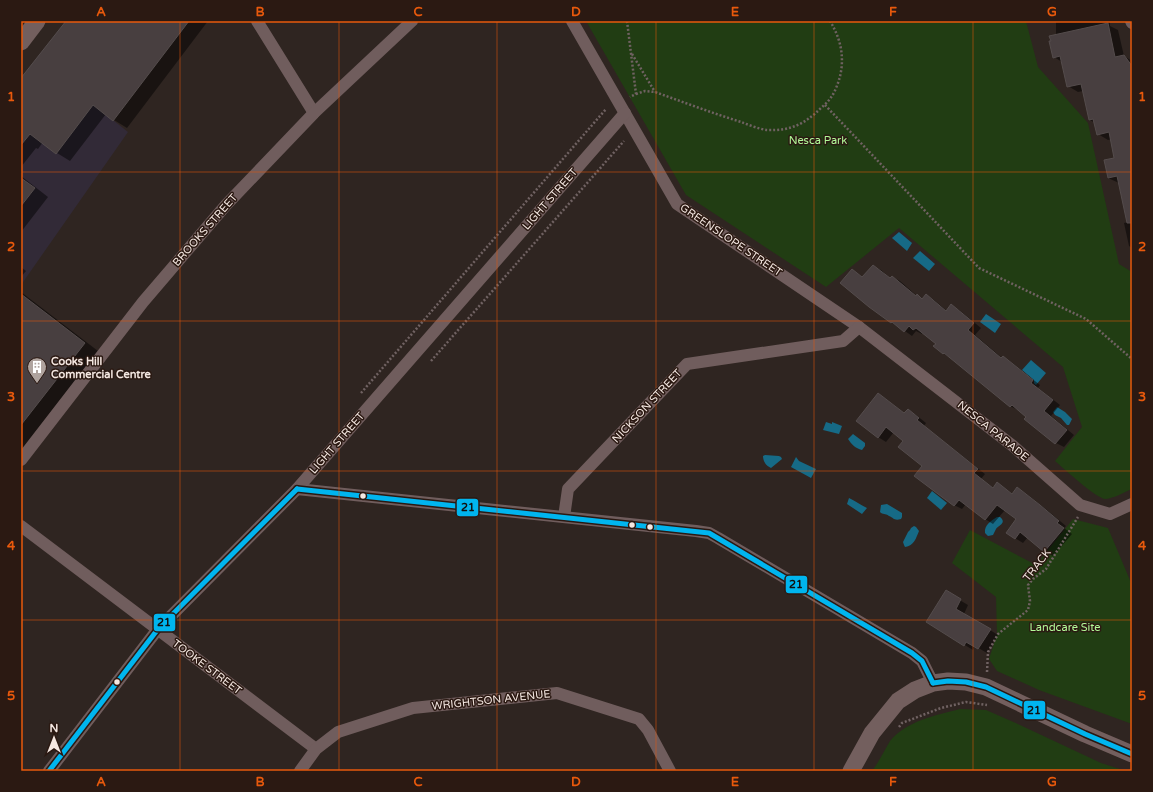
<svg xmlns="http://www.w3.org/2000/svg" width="1153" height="792" viewBox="0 0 1153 792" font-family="'Varela Round',sans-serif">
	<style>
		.commercial { fill: #322a37 }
		.green { fill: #213d13 }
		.water { fill: #166a86 }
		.shadow { fill: #0007 }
		.building { fill: #483f40; stroke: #544c4c }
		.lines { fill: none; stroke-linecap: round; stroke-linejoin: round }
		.path { stroke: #706262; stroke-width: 2.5; stroke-dasharray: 2 2; stroke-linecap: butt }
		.street { stroke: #705d5d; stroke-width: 12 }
		.secondary { stroke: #735f5e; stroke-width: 17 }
		.bus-1-casing { stroke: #2b1912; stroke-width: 8 }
		.bus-1 { stroke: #00b5ef; stroke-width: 5 }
		.grid { fill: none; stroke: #e8590c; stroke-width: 1; stroke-opacity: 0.55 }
		.bus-dot { fill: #f4e7e1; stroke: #2b1912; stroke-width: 1.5 }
		.labels { text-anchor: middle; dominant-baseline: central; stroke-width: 3; stroke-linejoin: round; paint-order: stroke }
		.park-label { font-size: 11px; fill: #b2fa98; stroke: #2b1912 }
		.street-label { font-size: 11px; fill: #f4e7e1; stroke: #2b1912 }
		.poi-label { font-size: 11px; font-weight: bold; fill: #f4e7e1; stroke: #2b1912; text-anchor: start }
		.line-badge { stroke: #2b1912; stroke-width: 1.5 }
		.pale-badge-label { font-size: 11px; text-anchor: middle; font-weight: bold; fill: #111 }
		.neatline { fill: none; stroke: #e8590c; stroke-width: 1.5 }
		.grid-label { font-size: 13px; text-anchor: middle; font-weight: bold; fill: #e8590c }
	</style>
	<rect width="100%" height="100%" fill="#2f2521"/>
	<path class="commercial" d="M 66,21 L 189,21 L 113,120 L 128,132 L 21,285 L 21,78 Z"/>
	<g class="green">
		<path d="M 586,21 L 1026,21 L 1038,67 L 1088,123 L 1119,264 L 1132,272 L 1132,489 C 1125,492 1112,499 1105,499 C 1096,498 1063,468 1055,461 L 1082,427 L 1063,367 L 899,228 L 826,287 L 686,195 Z"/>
		<path d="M 1073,519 L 1108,528 L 1132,585 L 1132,724 L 1039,690 L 997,671 L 989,659 L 997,634 L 996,597 L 952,563 L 970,530 L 1036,565 Z"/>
		<path d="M 960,709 L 986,710 L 1020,725 L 1101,763 L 1126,771 L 872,771 C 879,762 884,751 890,741 C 906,721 937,715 960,709 Z"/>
	</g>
	<g class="water">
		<path d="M 899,232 L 912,243 L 907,251 L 892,238 Z"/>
		<path d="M 920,251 L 935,264 L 929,271 L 913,258 Z"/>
		<path d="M 986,314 L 1001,324 L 995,333 L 980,322 Z"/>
		<path d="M 1031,360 L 1046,373 L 1036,385 L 1034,383 L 1034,380 L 1022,370 Z"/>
		<path d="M 1057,407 L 1065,412 L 1072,419 L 1069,425 L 1067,425 L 1061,418 L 1055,415 L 1053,412 Z"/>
		<path d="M 826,422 L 832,424 L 832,422 L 842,426 L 839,434 L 823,430 Z"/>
		<path d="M 853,434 L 865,443 L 865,446 L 862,450 C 855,448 852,445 848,439 Z"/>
		<path d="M 765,455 L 779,456 L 781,457 L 782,459 L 771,468 C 766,466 763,461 763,456 Z"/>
		<path d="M 796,457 L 799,461 L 816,469 L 811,478 L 791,467 Z"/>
		<path d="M 932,491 L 947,503 L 941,510 L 927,498 Z"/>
		<path d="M 849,498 C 856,501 860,505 867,508 L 862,514 L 847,504 Z"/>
		<path d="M 887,504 L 902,513 L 902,517 L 901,519 C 894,521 894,518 889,516 C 885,513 883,515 880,512 L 881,505 Z"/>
		<path d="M 997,517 L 1000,517 C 1007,523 999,525 996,529 C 995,531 994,533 993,535 L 988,536 L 985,533 C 984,525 991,521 997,517 Z"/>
		<path d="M 914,526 L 916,527 L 919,531 C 916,538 914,546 905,547 L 904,545 L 903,542 L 908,532 L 910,530 L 911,528 Z"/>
	</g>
	<g class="shadow">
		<path d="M 67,21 L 208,21 L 127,128 L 114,120 L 106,114 L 70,161 L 57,153 L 43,142 L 38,149 L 36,148 L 21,167 L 21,80 Z"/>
		<path d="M 1056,21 L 1110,21 L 1110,26 L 1118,30 L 1124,56 L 1132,61 L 1132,248 L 1129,246 L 1124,223 L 1128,222 L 1119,183 L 1108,178 L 1116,158 L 1112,139 L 1108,140 L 1098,134 L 1095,123 L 1090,120 L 1083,91 L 1078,92 L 1068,86 L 1062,62 L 1054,57 L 1056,36 Z"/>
		<path d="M 21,176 L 48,197 L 21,232 Z"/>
		<path d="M 873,266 L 881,270 L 891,279 L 892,277 L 900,281 L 917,296 L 923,299 L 926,295 L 934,300 L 947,311 L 951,306 L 959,310 L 981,328 L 975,335 L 1002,358 L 1004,357 L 1011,362 L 1040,385 L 1038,388 L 1060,405 L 1051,416 L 1074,435 L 1064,447 L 1056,443 L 1019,410 L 1018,410 L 1010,406 L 951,358 L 943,353 L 937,344 L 923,332 L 922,334 L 916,331 L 912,336 L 870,306 L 852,270 L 864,278 Z"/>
		<path d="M 21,267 L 26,271 L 21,277 Z"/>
		<path d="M 21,292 L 98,351 L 21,450 Z"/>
		<path d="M 879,395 L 886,399 L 905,414 L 908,410 L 916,415 L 926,423 L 924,426 L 985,474 L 981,479 L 994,488 L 997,484 L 1013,494 L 1017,489 L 1025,493 L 1048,511 L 1066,526 L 1064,528 L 1072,534 L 1053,556 L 1045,552 L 1028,537 L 1023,543 L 1015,538 L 1018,519 L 1005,510 L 993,524 L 985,519 L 966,504 L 962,509 L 954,505 L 905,441 L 894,432 L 886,442 L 878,437 Z"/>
		<path d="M 946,592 L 968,605 L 964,614 L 998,635 L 987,653 L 975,646 L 973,650 L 927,622 Z"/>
	</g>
	<g class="building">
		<path d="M 66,21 L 189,21 L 113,121 L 93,105 L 56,154 L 30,134 L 21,145 L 21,78 Z"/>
		<path d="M 1108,23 L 1115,57 L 1124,55 L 1132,66 L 1132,223 L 1127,223 L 1117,176 L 1108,178 L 1104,160 L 1114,158 L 1109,132 L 1097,135 L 1093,119 L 1089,120 L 1081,84 L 1067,87 L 1060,56 L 1053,58 L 1049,41 L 1051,41 L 1049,36 Z"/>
		<path d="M 21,178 L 35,188 L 21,206 Z"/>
		<path d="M 873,265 L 890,278 L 892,276 L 916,296 L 917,294 L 922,299 L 926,294 L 946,311 L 951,304 L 974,323 L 968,330 L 1001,358 L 1003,356 L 1033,380 L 1031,383 L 1053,400 L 1044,411 L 1067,430 L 1055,444 L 1024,419 L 1026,417 L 1012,405 L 1010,407 L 944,353 L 943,354 L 933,346 L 936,344 L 916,328 L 913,330 L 909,326 L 904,332 L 892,322 L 891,323 L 869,307 L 840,283 L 852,269 L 862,277 Z"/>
		<path d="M 21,294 L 85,343 L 21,425 Z"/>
		<path d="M 878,393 L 904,413 L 908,409 L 919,418 L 917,420 L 978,469 L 974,473 L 993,488 L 997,482 L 1012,494 L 1017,487 L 1040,505 L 1059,521 L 1057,523 L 1064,528 L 1044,552 L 1020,532 L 1015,539 L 1006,533 L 1016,519 L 997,505 L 985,520 L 959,500 L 954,506 L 914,476 L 922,466 L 898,447 L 903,441 L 886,427 L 878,438 L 856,421 Z"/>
		<path d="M 946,590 L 961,599 L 956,609 L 991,629 L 978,649 L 966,642 L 964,646 L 926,622 Z"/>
	</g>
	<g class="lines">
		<g class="path">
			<path d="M 627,21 L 636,94 L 630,97"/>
			<path d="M 632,54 L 655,92"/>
			<path d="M 636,94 L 645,91 L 655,92 C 683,102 712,113 741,122 C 749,125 759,129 767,130 C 791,131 805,124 822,107 C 828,102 833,96 836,88 C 846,65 843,42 830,21"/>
			<path d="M 825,105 L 979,268 L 1086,319 L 1132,359"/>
			<path d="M 431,361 L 624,141"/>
			<path d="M 361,393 L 606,109"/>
			<path d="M 987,672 L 988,652 L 998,634 L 1028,610 L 1030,601 L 1028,585 L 1033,579 L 1046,569 L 1078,517"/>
			<path d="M 899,727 L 902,723 L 941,708 L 966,702 L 987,705"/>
		</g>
		<g class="street">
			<path d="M 257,21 L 314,113"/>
			<path d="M 572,21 L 677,204 L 859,327 L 1013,446 L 1080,505 L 1110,514 L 1132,504"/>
			<path d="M 1131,21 L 1132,23"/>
			<path d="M 21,460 L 143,302 L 226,205 L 314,113 L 412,21"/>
			<path d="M 297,489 L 696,531 L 709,533 L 718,538 L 912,653 L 922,661 L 933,683"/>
			<path d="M 564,517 L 568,489 L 687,364 L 843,341 L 859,327"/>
			<path d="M 21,526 L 316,749"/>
			<path d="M 49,771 L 158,629 L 297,489 L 625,113"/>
			<path d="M 300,771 L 316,749 L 338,732 L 413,708 L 557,693 L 639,719 L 648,730 L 670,771"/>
		</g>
		<g class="secondary">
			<path d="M 21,42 L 37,21"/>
			<path d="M 851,771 L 872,733 L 898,701 L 915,690 L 933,683 L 948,681 L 966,682 L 986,687 L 1085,734 L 1132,754"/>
		</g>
		<g class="bus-1-casing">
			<g id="bus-1">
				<path d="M 297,489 L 709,533 L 912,653 L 922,661 L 933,683"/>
				<path d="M 933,683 L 948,681 L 966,682 L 986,687 L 1085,734 L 1132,754"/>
				<path d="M 49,771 L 158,629 L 297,489"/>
			</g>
		</g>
		<use href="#bus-1" class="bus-1"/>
	</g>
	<path class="grid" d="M 180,21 L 180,771M 339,21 L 339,771M 497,21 L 497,771M 656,21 L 656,771M 814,21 L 814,771M 973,21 L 973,771M 21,172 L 1132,172M 21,321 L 1132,321M 21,471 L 1132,471M 21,620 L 1132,620"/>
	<defs>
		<g id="building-pin" transform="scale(1)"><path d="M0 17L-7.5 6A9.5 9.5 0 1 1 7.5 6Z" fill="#afa39e" stroke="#2b1912"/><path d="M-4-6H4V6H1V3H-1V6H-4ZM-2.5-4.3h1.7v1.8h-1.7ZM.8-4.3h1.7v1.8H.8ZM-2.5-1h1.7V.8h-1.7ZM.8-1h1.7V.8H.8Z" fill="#fff"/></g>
	</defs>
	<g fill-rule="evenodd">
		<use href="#building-pin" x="37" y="367"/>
	</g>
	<g class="bus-dot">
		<circle cx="363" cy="496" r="3.5"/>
		<circle cx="632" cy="525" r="3.5"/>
		<circle cx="650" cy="527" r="3.5"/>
		<circle cx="117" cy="682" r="3.5"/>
	</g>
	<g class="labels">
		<g class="park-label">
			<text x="818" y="140">Nesca Park</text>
			<text x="1065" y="627">Landcare Site</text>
		</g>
		<g class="street-label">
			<text transform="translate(550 199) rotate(-49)">LIGHT STREET</text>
			<text transform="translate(205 230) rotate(-49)">BROOKS STREET</text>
			<text transform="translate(731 240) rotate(34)">GREENSLOPE STREET</text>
			<text transform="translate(647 406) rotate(-47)">NICKSON STREET</text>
			<text transform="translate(993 431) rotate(39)">NESCA PARADE</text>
			<text transform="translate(337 443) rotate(-49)">LIGHT STREET</text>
			<text transform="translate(1037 565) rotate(-52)">TRACK</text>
			<text transform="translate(207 667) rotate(37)">TOOKE STREET</text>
			<text transform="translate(491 700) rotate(-6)">WRIGHTSON AVENUE</text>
		</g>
		<g class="poi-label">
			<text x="51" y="361">Cooks Hill<tspan x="51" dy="13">Commercial Centre</tspan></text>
		</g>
	</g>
	<g class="line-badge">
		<rect x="456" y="498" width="23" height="19" rx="4" fill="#00b5ef"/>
		<rect x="785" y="575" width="23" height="19" rx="4" fill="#00b5ef"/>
		<rect x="153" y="613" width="23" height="19" rx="4" fill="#00b5ef"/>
		<rect x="1023" y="700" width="23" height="20" rx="4" fill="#00b5ef"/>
	</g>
	<g class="pale-badge-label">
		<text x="468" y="511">21</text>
		<text x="796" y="588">21</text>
		<text x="164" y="626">21</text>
		<text x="1034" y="714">21</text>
	</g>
	<rect width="1153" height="792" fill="none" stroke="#2b1912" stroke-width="44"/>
	<g transform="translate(54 738)" stroke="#2b1912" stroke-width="3" paint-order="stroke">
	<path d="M0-3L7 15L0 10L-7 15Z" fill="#f4e7e1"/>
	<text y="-6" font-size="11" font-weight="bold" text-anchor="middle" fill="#f4e7e1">N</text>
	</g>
	<rect x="22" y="22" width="1109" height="748" class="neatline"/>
	<g class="grid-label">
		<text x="101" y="16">A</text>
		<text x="260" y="16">B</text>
		<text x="418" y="16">C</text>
		<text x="576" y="16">D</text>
		<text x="735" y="16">E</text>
		<text x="893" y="16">F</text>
		<text x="1052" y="16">G</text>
		<text x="11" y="101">1</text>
		<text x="1142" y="101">1</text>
		<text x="11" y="251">2</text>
		<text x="1142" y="251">2</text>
		<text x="11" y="401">3</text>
		<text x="1142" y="401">3</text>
		<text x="11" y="550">4</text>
		<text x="1142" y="550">4</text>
		<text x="11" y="700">5</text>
		<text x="1142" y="700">5</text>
		<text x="101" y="786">A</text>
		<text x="260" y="786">B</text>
		<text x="418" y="786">C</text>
		<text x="576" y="786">D</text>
		<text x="735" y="786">E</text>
		<text x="893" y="786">F</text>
		<text x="1052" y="786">G</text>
	</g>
</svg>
